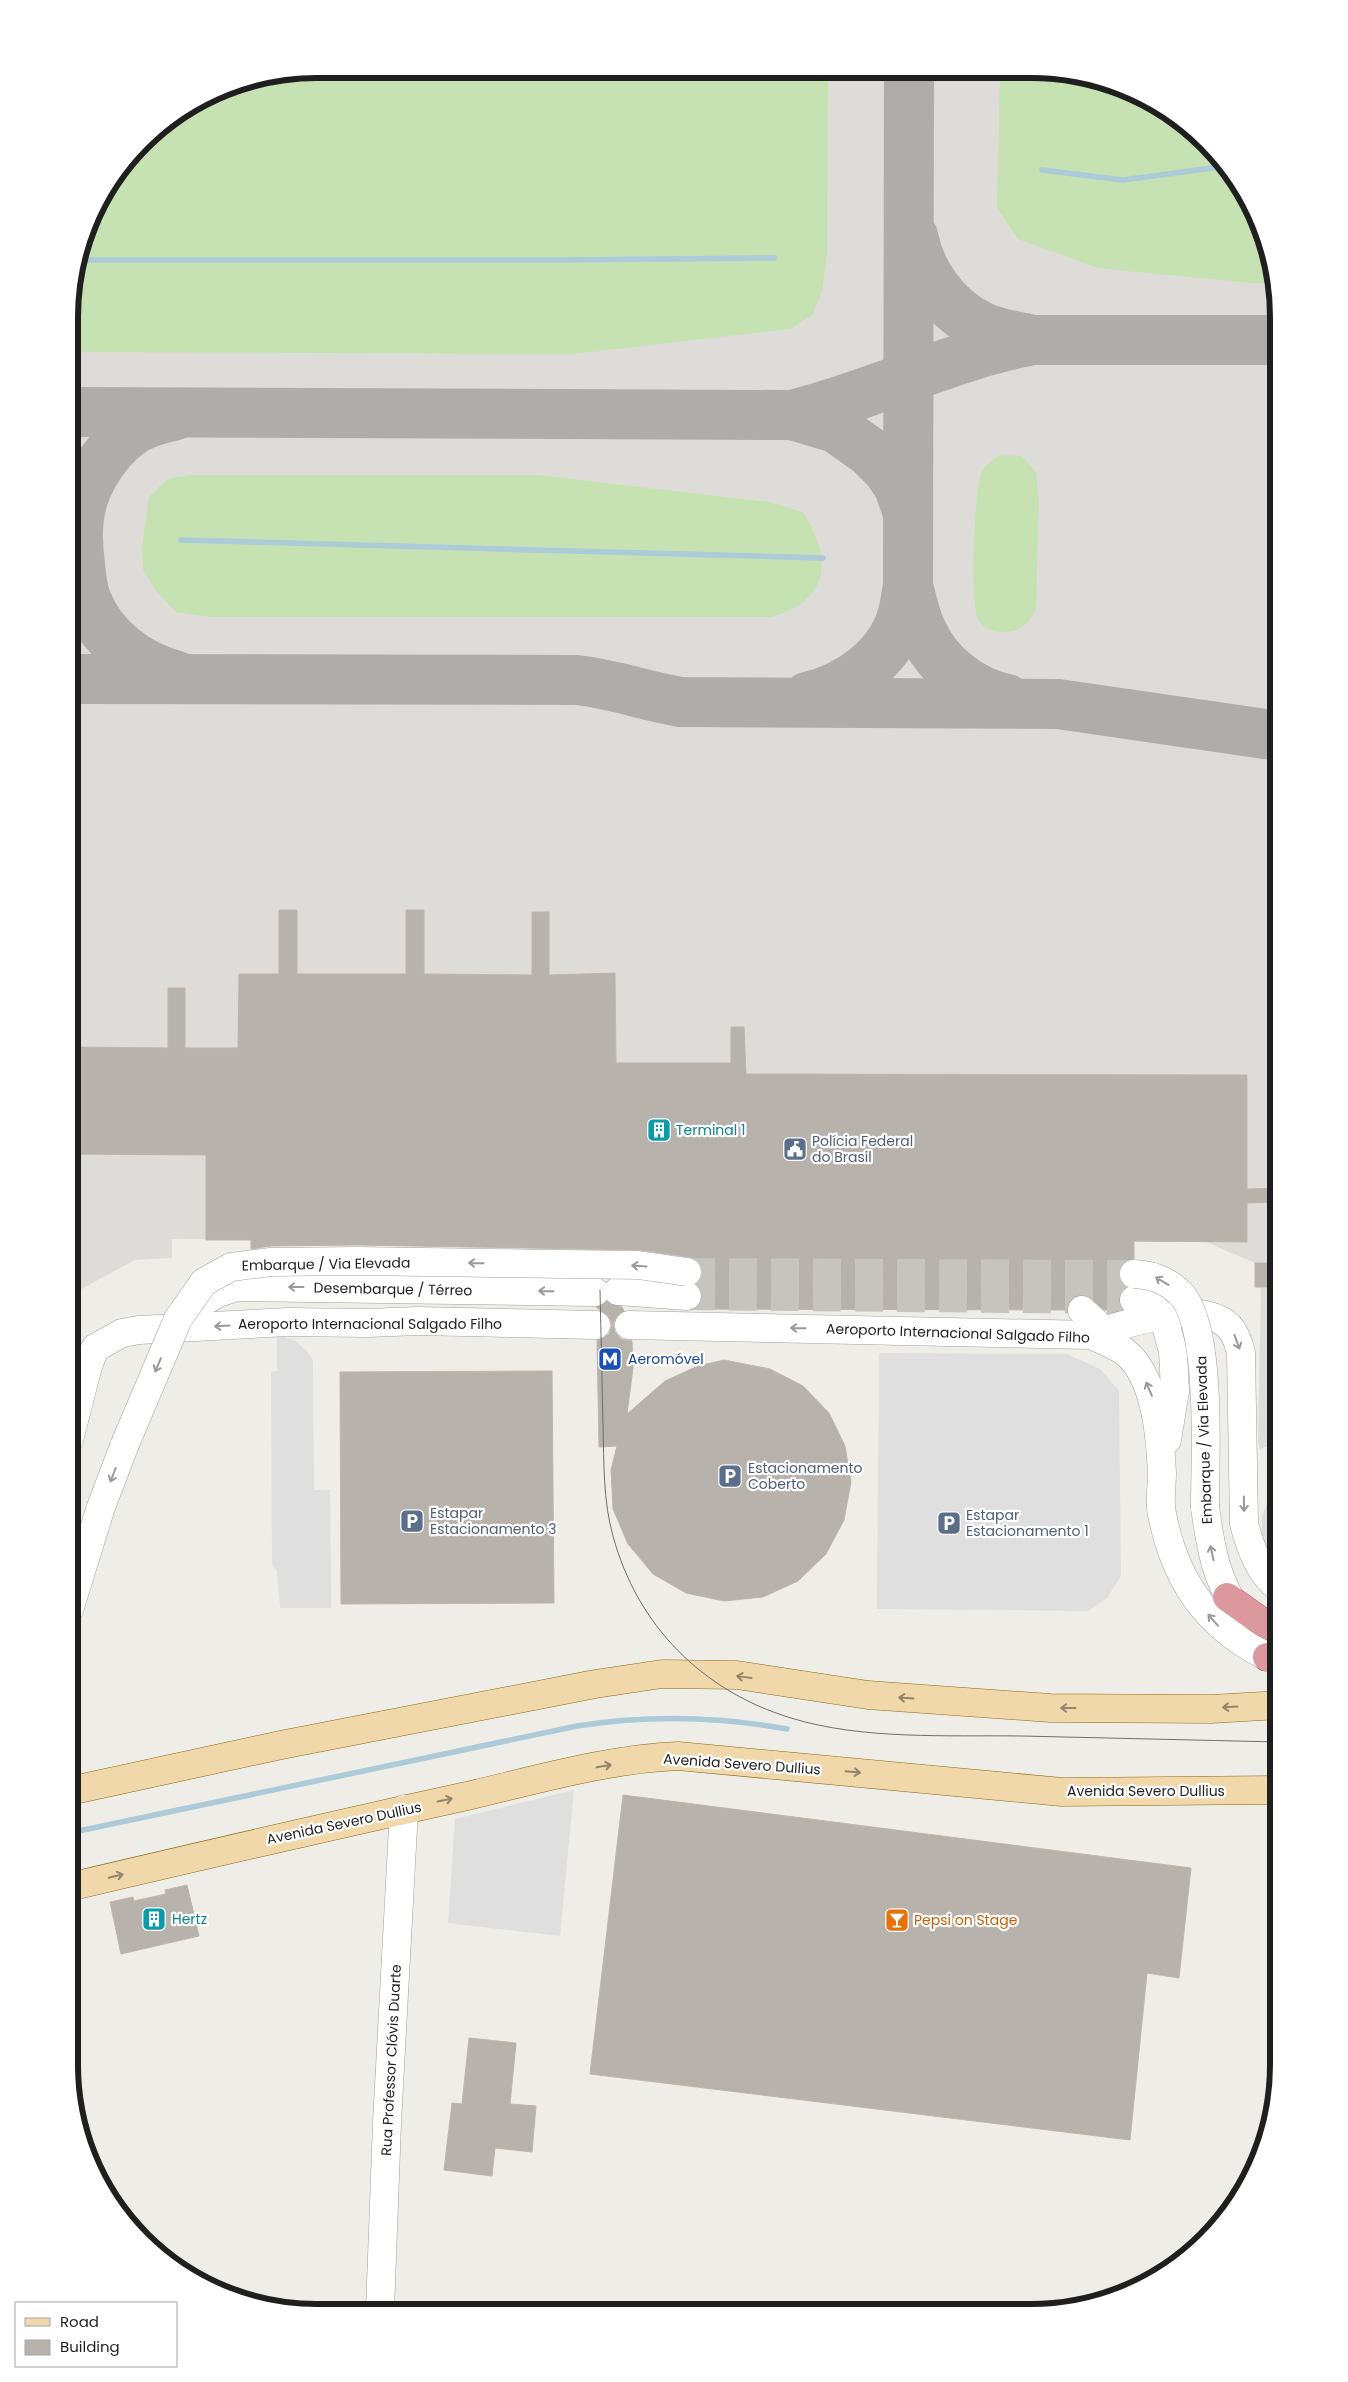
<svg xmlns="http://www.w3.org/2000/svg" width="1348" height="2382" viewBox="0 0 1348 2382" font-family="Poppins,sans-serif">
	<style>
		.airport { fill: #dedcd8 }
		.grass { fill: #c6e2b3 }
		.parking { fill: #dfdfdf }
		.lines { fill: none; stroke-linecap: round; stroke-linejoin: round }
		.stream { stroke: #accad7; stroke-width: 5.5 }
		.taxiway { stroke: #aeadaa; stroke-width: 50 }
		.building { fill: #b8b2ad; stroke: #bfb5ab }
		.minor-tunnel { stroke: #c5c4bf; stroke-width: 28; stroke-dasharray: 28 14; stroke-linecap: butt }
		.minor-casing { stroke: #a0a0a0; stroke-width: 29 }
		.major-casing { stroke: #886b12; stroke-width: 29 }
		.highway-casing { stroke: #c53b5f; stroke-width: 29 }
		.minor { stroke: #fff; stroke-width: 28 }
		.major { stroke: #f1d8aa; stroke-width: 28 }
		.highway { stroke: #dc989f; stroke-width: 28 }
		.tram { stroke: #6d6d6d; stroke-width: 1 }
		.minor-bridge-casing { stroke: #a0a0a0; stroke-width: 29; stroke-linecap: butt }
		.minor-bridge { stroke: #fff; stroke-width: 28 }
		.oneway { stroke: #9a9a9a }
		.oneway2 { stroke: #92856b }
		.labels { text-anchor: middle; dominant-baseline: central; stroke-width: 4.5; stroke-linejoin: round; paint-order: stroke }
		.culture-label { font-size: 14px; fill: #0d838f; stroke: #fff; text-anchor: start }
		.service-label { font-size: 14px; fill: #4e5e75; stroke: #fff; text-anchor: start }
		.street-label { font-size: 14px; fill: #1f1f1f; stroke: #fff }
		.transit-label { font-size: 14px; fill: #164399; stroke: #fff; text-anchor: start }
		.food-label { font-size: 14px; fill: #c56008; stroke: #fff; text-anchor: start }
		.rim { fill: none; stroke: #1f1f1f; stroke-width: 6 }
	</style>
	<rect width="100%" height="100%" fill="#efede7"/>
	<g class="airport">
		<path d="M 316,69 L 1080,73 L 1141,94 L 1195,130 L 1237,178 L 1266,236 L 1279,316 L 1279,1432 L 1275,1430 L 1268,1446 L 1260,1449 L 1258,1442 L 1261,1288 L 1255,1287 L 1255,1263 L 1206,1242 L 172,1239 L 172,1258 L 135,1260 L 70,1295 L 71,284 L 94,206 L 153,130 L 222,87 Z"/>
		<path d="M 1279,1472 L 1279,1566 L 1262,1549 L 1262,1517 Z"/>
	</g>
	<g class="grass">
		<path d="M 316,69 L 828,72 L 827,255 L 822,292 L 812,315 L 791,329 L 572,354 L 71,352 L 71,284 L 94,206 L 153,130 L 222,87 Z"/>
		<path d="M 1000,73 L 1080,73 L 1141,94 L 1195,130 L 1237,178 L 1266,236 L 1274,283 L 1251,283 L 1097,268 L 1018,239 L 997,208 Z"/>
		<path d="M 999,455 L 1022,456 L 1036,472 L 1039,500 L 1036,608 C 1032,620 1025,627 1013,631 C 999,634 982,631 977,616 C 970,597 974,490 982,471 C 985,465 993,460 999,455 Z"/>
		<path d="M 191,475 L 538,475 L 769,502 L 803,512 C 821,542 835,578 801,604 C 793,610 781,613 773,617 L 210,617 L 176,612 L 156,591 L 143,569 L 142,547 L 149,497 L 167,479 Z"/>
	</g>
	<g class="parking">
		<path d="M 277,1335 L 294,1340 L 306,1350 L 313,1360 L 314,1490 L 330,1490 L 331,1608 L 280,1608 L 277,1571 L 272,1564 L 271,1372 L 277,1371 Z"/>
		<path d="M 879,1353 L 1067,1354 L 1100,1369 L 1119,1391 L 1121,1576 L 1107,1598 L 1088,1611 L 877,1609 Z"/>
		<path d="M 574,1790 L 560,1936 L 448,1923 L 455,1819 Z"/>
	</g>
	<g class="lines">
		<g class="stream">
			<path d="M 1042,170 L 1123,180 L 1227,166"/>
			<path d="M 78,260 L 563,260 L 774,258"/>
			<path d="M 181,540 L 823,558"/>
			<path d="M 69,1833 L 577,1726 C 648,1715 716,1716 787,1729"/>
		</g>
		<g class="taxiway">
			<path d="M 913,236 C 920,273 946,310 981,326 C 997,334 1016,336 1034,340"/>
			<path d="M 71,412 L 792,415 C 874,395 951,355 1034,340 L 1279,340"/>
			<path d="M 792,415 L 836,428 L 870,452 L 887,469 L 899,487 L 908,513"/>
			<path d="M 173,416 C 158,419 141,424 128,434 C 103,453 82,488 79,518 C 77,533 78,549 80,564 C 81,576 82,590 87,601 C 102,640 139,666 177,676"/>
			<path d="M 908,586 C 912,601 915,617 922,631 C 937,665 971,692 1007,699"/>
			<path d="M 70,679 L 577,680 C 613,684 646,696 681,702 L 1058,704 L 1279,736"/>
			<path d="M 807,697 C 848,688 889,659 902,617 C 905,607 906,596 908,586 L 909,72"/>
		</g>
	</g>
	<g class="building">
		<path d="M 279,910 L 297,910 L 297,974 L 406,974 L 406,910 L 424,910 L 424,974 L 532,975 L 532,912 L 549,912 L 549,975 L 615,973 L 616,1063 L 731,1063 L 731,1027 L 744,1027 L 746,1074 L 1247,1075 L 1247,1189 L 1279,1188 L 1279,1202 L 1247,1203 L 1247,1242 L 1134,1241 L 1134,1259 L 1122,1265 L 1119,1272 L 1120,1281 L 1126,1287 L 1119,1298 L 1122,1309 L 1120,1310 L 1104,1310 L 1085,1295 L 1077,1295 L 1071,1299 L 1067,1310 L 695,1309 L 700,1304 L 703,1297 L 701,1290 L 696,1284 L 702,1274 L 702,1267 L 697,1260 L 689,1257 L 640,1250 L 356,1245 L 271,1246 L 251,1249 L 251,1240 L 206,1240 L 206,1155 L 70,1154 L 70,1047 L 168,1048 L 168,988 L 185,988 L 185,1048 L 238,1048 L 239,974 L 279,974 Z"/>
		<rect x="1255" y="1263" width="22" height="24"/>
		<path d="M 607,1301 L 622,1307 L 624,1311 L 616,1317 L 613,1324 L 615,1332 L 621,1339 L 632,1341 L 633,1368 L 627,1414 L 665,1381 L 698,1366 L 724,1360 L 770,1369 L 803,1386 L 829,1413 L 845,1446 L 851,1482 L 844,1520 L 826,1554 L 798,1581 L 763,1597 L 724,1601 L 686,1593 L 653,1574 L 628,1544 L 613,1509 L 611,1470 L 617,1446 L 599,1447 L 597,1340 L 604,1338 L 609,1334 L 612,1325 L 609,1317 L 596,1307 Z"/>
		<path d="M 552,1371 L 554,1603 L 341,1604 L 340,1372 Z"/>
		<path d="M 623,1795 L 1191,1868 L 1179,1978 L 1147,1973 L 1130,2140 L 590,2074 Z"/>
		<path d="M 187,1885 L 199,1936 L 121,1954 L 110,1902 L 133,1897 L 134,1901 L 166,1894 L 165,1890 Z"/>
		<path d="M 469,2038 L 516,2043 L 510,2104 L 536,2106 L 532,2152 L 495,2148 L 492,2176 L 444,2170 L 452,2103 L 462,2104 Z"/>
	</g>
	<g class="lines">
		<g class="minor-tunnel">
			<path d="M 687,1272 L 1134,1274"/>
			<path d="M 687,1296 L 1134,1300"/>
		</g>
		<g class="minor-casing">
			<g id="minor">
				<path d="M 618,1291 L 687,1296"/>
				<path d="M 1134,1300 L 1146,1301 L 1163,1316 L 1173,1351 L 1175,1391 L 1167,1440"/>
				<path d="M 196,1306 L 218,1293 L 237,1287 L 595,1292"/>
				<path d="M 1082,1310 L 1116,1342"/>
				<path d="M 629,1325 L 1091,1335 C 1102,1340 1116,1345 1125,1352 C 1156,1377 1160,1435 1162,1473 C 1162,1486 1159,1501 1162,1514 C 1176,1586 1212,1633 1279,1662"/>
				<path d="M 1091,1335 C 1126,1324 1189,1301 1222,1321 C 1234,1328 1238,1341 1241,1353 L 1244,1524 C 1250,1546 1259,1574 1279,1588"/>
				<path d="M 69,1440 L 88,1366 L 95,1348 L 122,1333 L 139,1330 L 288,1322 L 367,1323 L 418,1321 L 596,1325"/>
				<path d="M 1205,1507 C 1211,1551 1216,1579 1240,1616"/>
				<path d="M 69,1610 L 101,1507 L 125,1444"/>
				<path d="M 380,2311 L 387,2123 L 404,1809"/>
			</g>
		</g>
		<g class="major-casing">
			<g id="major">
				<path d="M 69,1791 L 281,1745 L 595,1684 L 662,1674 L 737,1675 L 868,1695 L 1050,1708 L 1211,1709 L 1279,1705"/>
				<path d="M 69,1887 C 201,1856 334,1825 467,1796 C 536,1780 607,1759 678,1756 L 1062,1792 L 1279,1790"/>
			</g>
		</g>
		<g class="highway-casing">
			<g id="highway">
				<path d="M 1227,1597 L 1265,1624 L 1279,1630"/>
				<path d="M 1267,1657 L 1279,1659"/>
			</g>
		</g>
		<use href="#minor" class="minor"/>
		<use href="#major" class="major"/>
		<use href="#highway" class="highway"/>
		<path class="tram" d="M 600,1290 C 601,1335 602,1380 603,1426 C 604,1462 603,1501 613,1536 C 637,1625 702,1691 791,1718 C 862,1740 948,1735 1022,1736 C 1107,1738 1193,1740 1279,1742"/>
		<g class="minor-bridge-casing">
			<g id="minor-bridge">
				<path d="M 1134,1274 C 1151,1275 1165,1279 1179,1292 C 1213,1322 1205,1461 1205,1507"/>
				<path d="M 125,1444 L 178,1319 L 204,1282 L 231,1267 L 271,1262 L 356,1261 L 638,1265 L 687,1272"/>
			</g>
		</g>
		<use href="#minor-bridge" class="minor-bridge"/>
	</g>
	<defs><path id="oneway-shaft" d="M-6 0H5M1.5-3L5.5 0L1.5 3" fill="none" stroke-width="1.6" stroke-linecap="round" stroke-linejoin="round" transform="scale(1.25)"/></defs>
	<g class="oneway">
		<use href="#oneway-shaft" transform="translate(476 1263) rotate(-179)"/>
		<use href="#oneway-shaft" transform="translate(639 1266) rotate(-176)"/>
		<use href="#oneway-shaft" transform="translate(1162 1281) rotate(-149)"/>
		<use href="#oneway-shaft" transform="translate(296 1287) rotate(180)"/>
		<use href="#oneway-shaft" transform="translate(546 1291) rotate(-179)"/>
		<use href="#oneway-shaft" transform="translate(222 1326) rotate(177)"/>
		<use href="#oneway-shaft" transform="translate(798 1328) rotate(-179)"/>
		<use href="#oneway-shaft" transform="translate(1237 1342) rotate(70)"/>
		<use href="#oneway-shaft" transform="translate(158 1365) rotate(113)"/>
		<use href="#oneway-shaft" transform="translate(1149 1389) rotate(-113)"/>
		<use href="#oneway-shaft" transform="translate(113 1475) rotate(111)"/>
		<use href="#oneway-shaft" transform="translate(1244 1504) rotate(89)"/>
		<use href="#oneway-shaft" transform="translate(1212 1553) rotate(-102)"/>
		<use href="#oneway-shaft" transform="translate(1213 1620) rotate(-131)"/>
	</g>
	<g class="oneway2">
		<use href="#oneway-shaft" transform="translate(744 1677) rotate(-172)"/>
		<use href="#oneway-shaft" transform="translate(906 1698) rotate(-176)"/>
		<use href="#oneway-shaft" transform="translate(1230 1707) rotate(177)"/>
		<use href="#oneway-shaft" transform="translate(1068 1708) rotate(-180)"/>
		<use href="#oneway-shaft" transform="translate(604 1766) rotate(-10)"/>
		<use href="#oneway-shaft" transform="translate(853 1772) rotate(5)"/>
		<use href="#oneway-shaft" transform="translate(445 1800) rotate(-12)"/>
		<use href="#oneway-shaft" transform="translate(116 1876) rotate(-14)"/>
	</g>
	<defs>
		<g id="building-square" transform="scale(1.25)"><rect x="-9" y="-9" width="18" height="18" rx="4" fill="#0f9aa8" stroke="#fff"/><path d="M-4-6H4V6H1V3H-1V6H-4ZM-2.5-4.3h1.7v1.8h-1.7ZM.8-4.3h1.7v1.8H.8ZM-2.5-1h1.7V.8h-1.7ZM.8-1h1.7V.8H.8Z" fill="#fff"/></g>
		<g id="civic-square" transform="scale(1.25)"><rect x="-9" y="-9" width="18" height="18" rx="4" fill="#5c6f8a" stroke="#fff"/><path d="M-.6-6.5H3V-4.5H.6V-3L4-1V1h2V6H-6V1h2V-1L-.6-3ZM-1.2 2.5V6h2.4V2.5Z" fill="#fff"/></g>
		<g id="metro-square" transform="scale(1.25)"><rect x="-9" y="-9" width="18" height="18" rx="4" fill="#1a4fb4" stroke="#fff"/><path d="M-5.5 5V-5H-3L0 0L3-5H5.5V5H3V-.5L0 4L-3-.5V5Z" fill="#fff"/></g>
		<g id="parking-square" transform="scale(1.25)"><rect x="-9" y="-9" width="18" height="18" rx="4" fill="#5c6f8a" stroke="#fff"/><path d="M-3.5-5.5H1a3.5 3.5 0 0 1 0 7H-1V5.5H-3.5ZM-1-3.4V-.6H.8a1.4 1.4 0 0 0 0-2.8Z" fill="#fff"/></g>
		<g id="bar-square" transform="scale(1.25)"><rect x="-9" y="-9" width="18" height="18" rx="4" fill="#e8710a" stroke="#fff"/><path d="M-6-5H6L.8 .8V4.5H3.5V6h-7V4.5H-.8V.8Z" fill="#fff"/></g>
	</defs>
	<g fill-rule="evenodd">
		<use href="#building-square" x="659" y="1130"/>
		<use href="#civic-square" x="795" y="1149"/>
		<use href="#metro-square" x="610" y="1359"/>
		<use href="#parking-square" x="730" y="1476"/>
		<use href="#parking-square" x="412" y="1521"/>
		<use href="#parking-square" x="949" y="1523"/>
		<use href="#building-square" x="154" y="1919"/>
		<use href="#bar-square" x="897" y="1920"/>
	</g>
	<g class="labels">
		<g class="culture-label">
			<text x="676" y="1130">Terminal 1</text>
			<text x="172" y="1919">Hertz</text>
		</g>
		<g class="service-label">
			<text x="812" y="1141">Polícia Federal<tspan x="812" dy="16">do Brasil</tspan></text>
			<text x="748" y="1468">Estacionamento<tspan x="748" dy="16">Coberto</tspan></text>
			<text x="430" y="1513">Estapar<tspan x="430" dy="16">Estacionamento 3</tspan></text>
			<text x="966" y="1515">Estapar<tspan x="966" dy="16">Estacionamento 1</tspan></text>
		</g>
		<g class="street-label">
			<text transform="translate(326 1264) rotate(-1)">Embarque / Via Elevada</text>
			<text transform="translate(393 1289) rotate(1)">Desembarque / Térreo</text>
			<text x="370" y="1324">Aeroporto Internacional Salgado Filho</text>
			<text transform="translate(958 1333) rotate(2)">Aeroporto Internacional Salgado Filho</text>
			<text transform="translate(1204 1440) rotate(-92)">Embarque / Via Elevada</text>
			<text transform="translate(742 1764) rotate(4)">Avenida Severo Dullius</text>
			<text x="1146" y="1791">Avenida Severo Dullius</text>
			<text transform="translate(344 1823) rotate(-12)">Avenida Severo Dullius</text>
			<text transform="translate(391 2060) rotate(-87)">Rua Professor Clóvis Duarte</text>
		</g>
		<g class="transit-label">
			<text x="628" y="1359">Aeromóvel</text>
		</g>
		<g class="food-label">
			<text x="914" y="1920">Pepsi on Stage</text>
		</g>
	</g>
	<path d="M0 0H1348V2382H0ZM317 78H1031A239 239 0 0 1 1270 317V2065A239 239 0 0 1 1031 2304H317A239 239 0 0 1 78 2065V317A239 239 0 0 1 317 78Z" fill="#fff" fill-rule="evenodd"/>
	<path class="rim" d="M317 78H1031A239 239 0 0 1 1270 317V2065A239 239 0 0 1 1031 2304H317A239 239 0 0 1 78 2065V317A239 239 0 0 1 317 78Z"/>
	<rect x="15" y="2302" width="162" height="65" fill="#ffffff" stroke="#a5a5a5"/>
	<rect x="25" y="2318" width="25" height="8" fill="#f1d8aa" stroke="#a5a5a5"/>
	<text x="60" y="2327" font-size="15" fill="#1f1f1f">Road</text>
	<rect x="25" y="2340" width="25" height="15" fill="#b8b2ad" stroke="#a5a5a5"/>
	<text x="60" y="2352" font-size="15" fill="#1f1f1f">Building</text>
</svg>
